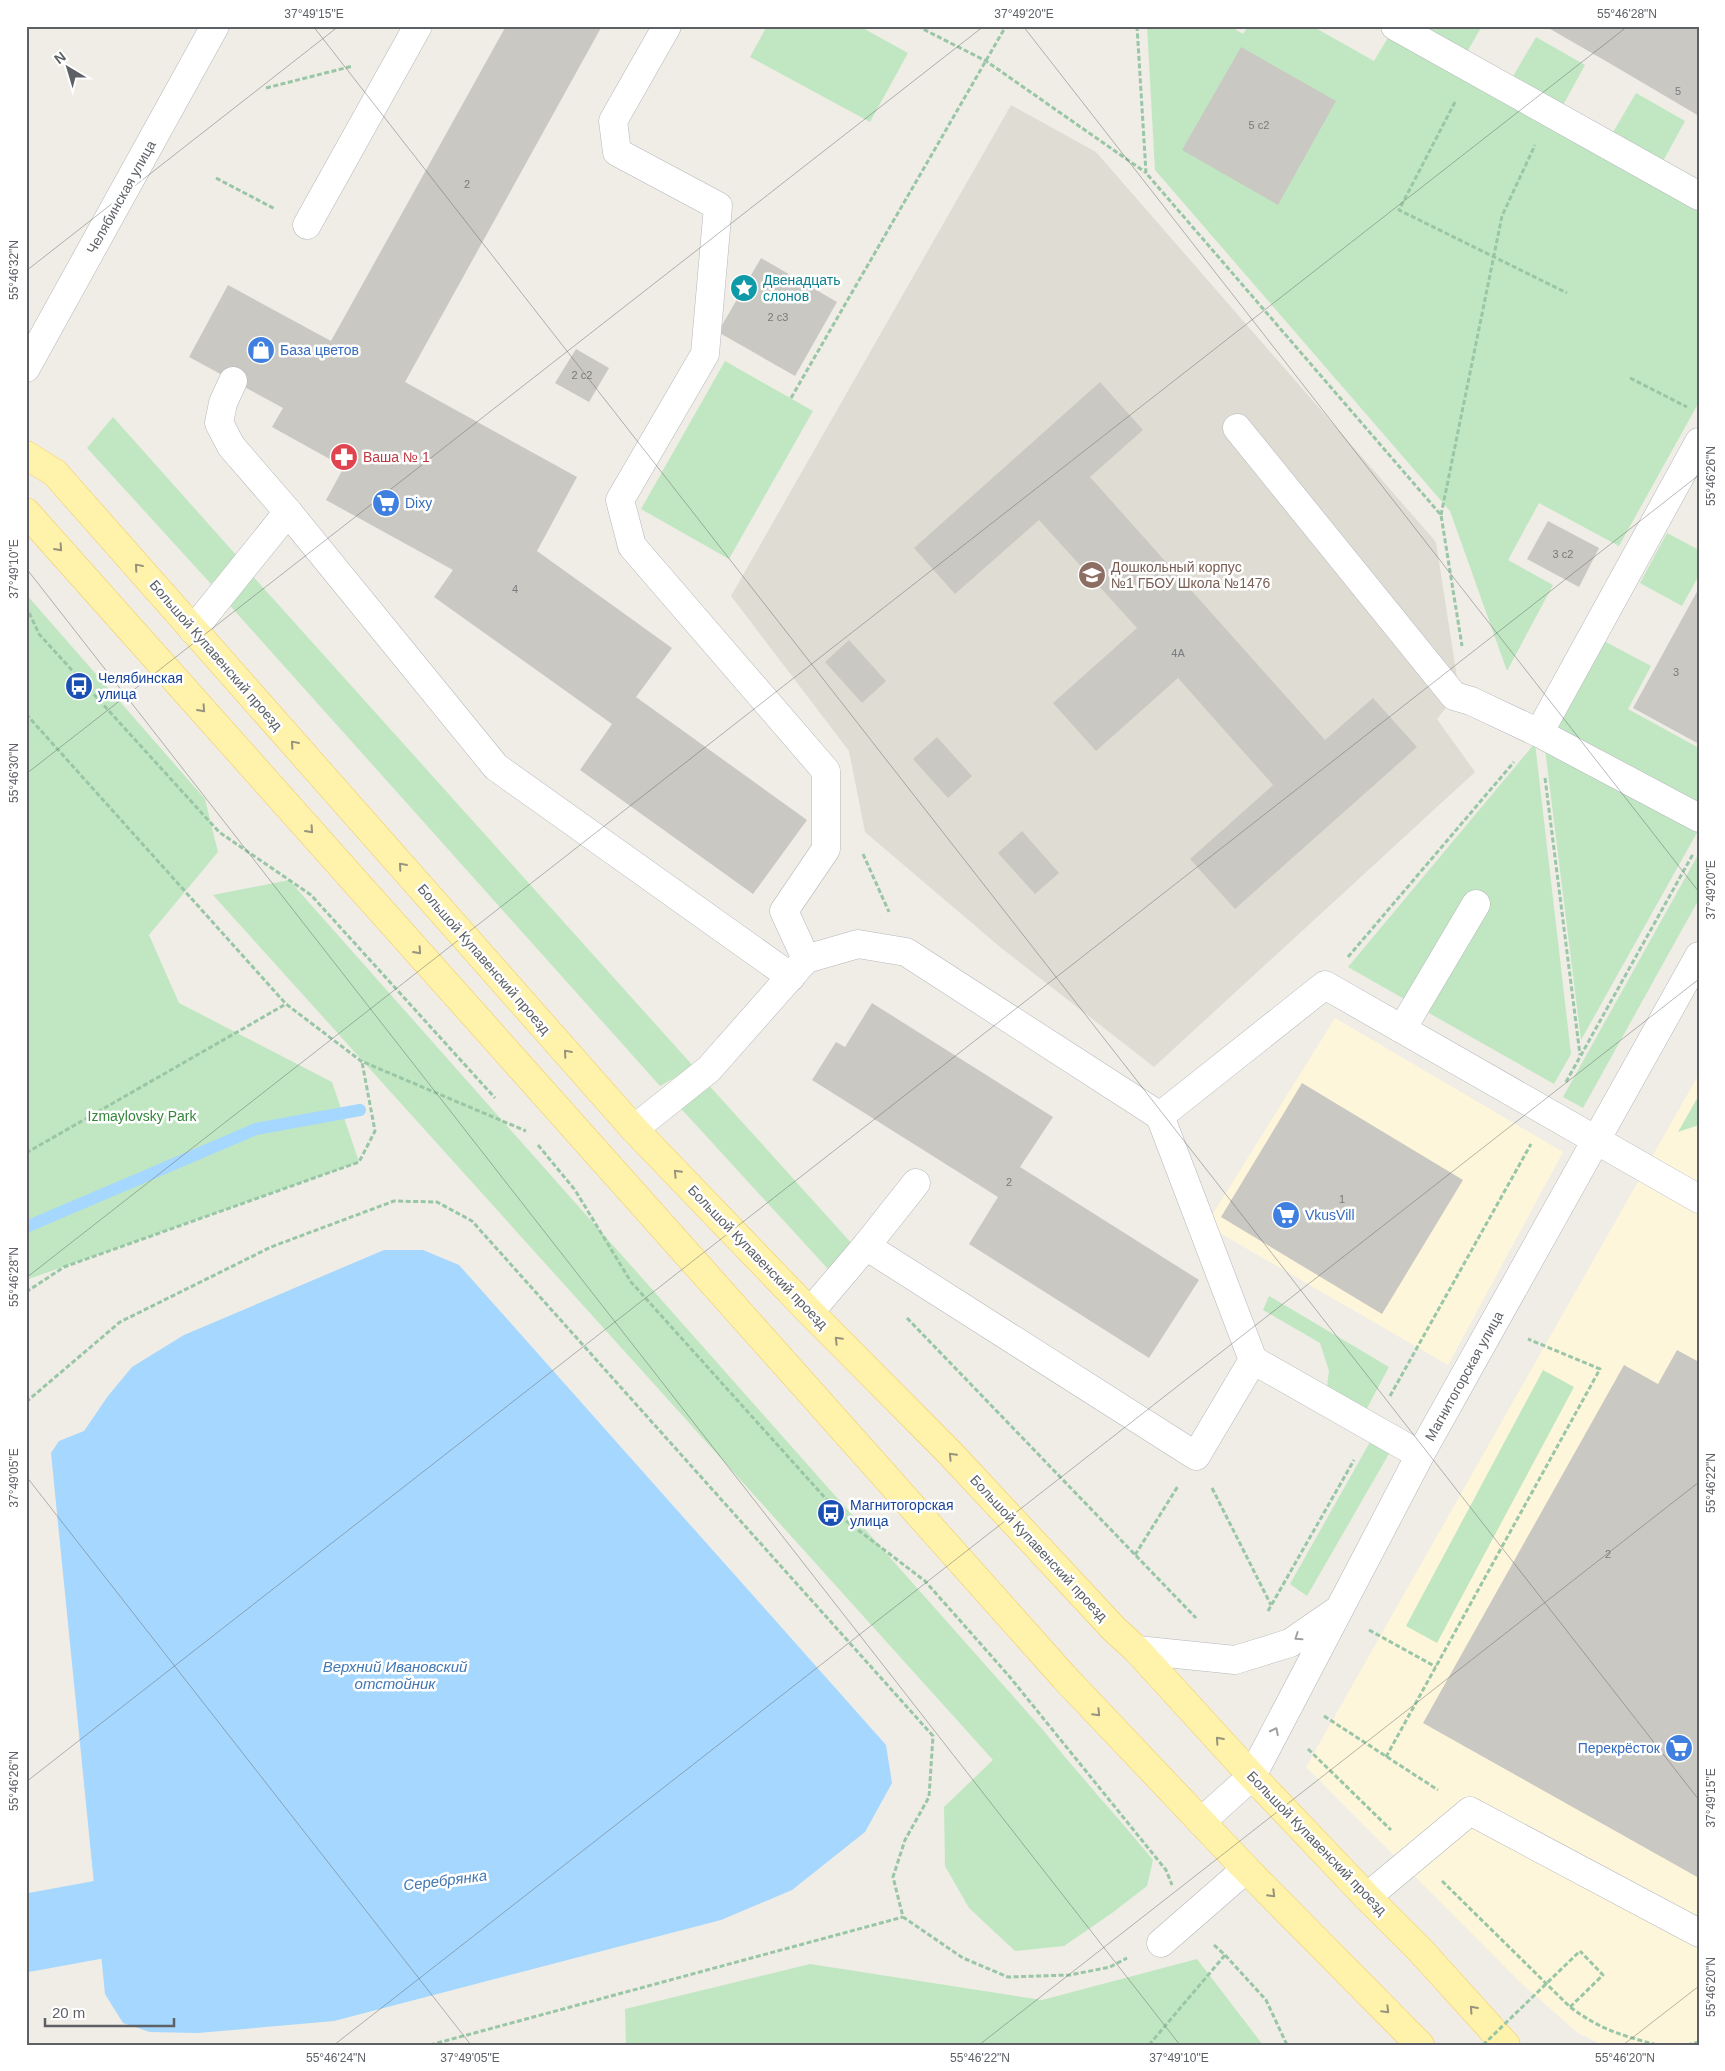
<svg xmlns="http://www.w3.org/2000/svg" width="1725" height="2071" viewBox="0 0 1725 2071" font-family="Arial,sans-serif">
	<style>
		.commercial { fill: #fef6db }
		.education { fill: #dfdcd3 }
		.green { fill: #c1e7c2 }
		.water { fill: #a5d7ff }
		.lines { fill: none; stroke-linecap: round; stroke-linejoin: round }
		.stream { stroke: #a5d7ff; stroke-width: 12 }
		.river { stroke: #a5d7ff; stroke-width: 78 }
		.building { fill: #cac8c2 }
		.minor-casing { stroke: #b5b7bc; stroke-width: 29 }
		.major-casing { stroke: #f3c95b; stroke-width: 29 }
		.path { stroke: #99c6a6; stroke-width: 3; stroke-dasharray: 5 2.5; stroke-linecap: butt }
		.minor { stroke: #fff; stroke-width: 28 }
		.major { stroke: #fff2aa; stroke-width: 28 }
		.path-bridge { stroke: #99c6a6; stroke-width: 3; stroke-dasharray: 5 2.5; stroke-linecap: butt }
		.oneway { stroke: #96947e }
		.oneway2 { stroke: #9ea0a3 }
		.ticks { fill: none; stroke: #5d6166; stroke-width: 1; stroke-opacity: 0.45 }
		.labels { text-anchor: middle; dominant-baseline: central; stroke-width: 5; stroke-linejoin: round; paint-order: stroke }
		.number-label { font-size: 11px; fill: #787b7d }
		.street-label { font-size: 14px; fill: #5d6166; stroke: #fff }
		.culture-label { font-size: 14px; fill: #0d838f; stroke: #fff; text-anchor: start }
		.shop-label { font-size: 14px; fill: #366cbe; stroke: #fff; text-anchor: start }
		.health-label { font-size: 14px; fill: #be3a42; stroke: #fff; text-anchor: start }
		.education-label { font-size: 14px; fill: #785e54; stroke: #fff; text-anchor: start }
		.transit-label { font-size: 14px; fill: #164399; stroke: #fff; text-anchor: start }
		.park-label { font-size: 14px; fill: #348539; stroke: #fff }
		.water-label { font-size: 15px; font-style: italic; fill: #4177b3; stroke: #fff }
		.neatline { fill: none; stroke: #5d6166; stroke-width: 2 }
		.ticks-label { font-size: 12px; text-anchor: middle; fill: #5d6166 }
	</style>
	<rect width="100%" height="100%" fill="#efede5"/>
	<g class="commercial">
		<path d="M 1335,1018 L 1563,1152 L 1448,1365 L 1206,1225 Z"/>
		<path d="M 1699,1074 L 1699,2045 L 1602,2045 L 1578,2033 L 1521,1983 L 1306,1767 Z"/>
	</g>
	<path class="education" d="M 1011,105 L 1096,152 L 1436,542 L 1459,691 L 1437,719 L 1475,772 L 1154,1067 L 1000,947 L 865,832 L 849,751 L 731,596 Z"/>
	<g class="green">
		<path d="M 767,26 L 859,26 L 908,53 L 870,122 L 750,57 Z"/>
		<path d="M 1147,26 L 1230,26 L 1243,34 L 1248,26 L 1312,26 L 1374,61 L 1389,36 L 1699,207 L 1699,402 L 1619,546 L 1539,503 L 1508,560 L 1553,585 L 1507,671 L 1450,511 L 1155,170 Z"/>
		<path d="M 1421,26 L 1482,26 L 1467,52 Z"/>
		<path d="M 1536,37 L 1585,65 L 1562,107 L 1512,78 Z"/>
		<path d="M 1636,93 L 1685,121 L 1662,163 L 1612,134 Z"/>
		<path d="M 725,361 L 813,411 L 729,559 L 641,509 Z"/>
		<path d="M 113,417 L 237,556 L 211,584 L 87,448 Z"/>
		<path d="M 1667,533 L 1699,550 L 1699,575 L 1682,606 L 1640,583 Z"/>
		<path d="M 250,573 L 694,1067 L 660,1086 L 225,600 Z"/>
		<path d="M 26,594 L 205,799 L 218,852 L 149,935 L 179,1003 L 332,1082 L 359,1162 L 26,1280 Z"/>
		<path d="M 1604,641 L 1651,666 L 1628,709 L 1699,748 L 1699,806 L 1558,727 Z"/>
		<path d="M 1544,741 L 1699,829 L 1581,1040 Z"/>
		<path d="M 1535,743 L 1571,1054 L 1554,1084 L 1348,967 Z"/>
		<path d="M 1699,853 L 1699,899 L 1583,1108 L 1563,1097 Z"/>
		<path d="M 289,880 L 1043,1730 C 1078,1774 1117,1816 1153,1860 L 1147,1886 L 1112,1913 L 1064,1946 L 1015,1951 L 969,1908 L 945,1866 L 944,1807 L 993,1760 L 213,895 Z"/>
		<path d="M 706,1082 L 853,1245 L 828,1269 L 674,1101 Z"/>
		<path d="M 1699,1095 L 1699,1125 L 1678,1132 Z"/>
		<path d="M 1269,1296 L 1389,1367 L 1366,1410 L 1327,1387 L 1329,1371 L 1320,1343 L 1263,1310 Z"/>
		<path d="M 1543,1370 L 1574,1387 L 1437,1643 L 1406,1626 Z"/>
		<path d="M 1370,1442 L 1390,1452 L 1307,1596 L 1290,1584 Z"/>
		<path d="M 1197,1959 L 1263,2045 L 626,2045 L 625,2009 L 810,1964 L 1042,2000 Z"/>
	</g>
	<path class="water" d="M 384,1250 L 423,1250 L 459,1265 L 886,1745 L 892,1783 L 865,1832 L 792,1890 L 721,1920 L 334,2021 L 198,2033 L 150,2032 L 123,2023 L 105,1994 L 51,1453 L 59,1441 L 84,1431 L 108,1396 L 132,1367 L 184,1335 Z"/>
	<g class="lines">
		<path class="stream" d="M 26,1227 L 256,1129 L 360,1110"/>
		<path class="river" d="M 26,1933 L 97,1920 L 205,1908"/>
	</g>
	<g class="building">
		<path d="M 506,26 L 602,26 L 405,382 L 577,477 L 537,551 L 672,648 L 636,697 L 807,820 L 753,894 L 580,770 L 612,724 L 434,597 L 453,570 L 326,500 L 344,467 L 272,427 L 283,408 L 189,357 L 228,285 L 331,341 Z"/>
		<path d="M 1545,26 L 1699,26 L 1699,116 L 1616,67 Z"/>
		<path d="M 1241,47 L 1336,101 L 1278,205 L 1182,150 Z"/>
		<path d="M 761,258 L 837,302 L 795,376 L 718,332 Z"/>
		<path d="M 576,349 L 609,368 L 589,402 L 555,383 Z"/>
		<path d="M 1100,382 L 1143,430 L 1090,477 L 1325,740 L 1373,698 L 1417,747 L 1235,909 L 1190,859 L 1273,785 L 1178,678 L 1096,751 L 1053,703 L 1137,628 L 1039,520 L 955,594 L 914,548 Z"/>
		<path d="M 1548,521 L 1599,548 L 1579,587 L 1527,559 Z"/>
		<path d="M 1699,588 L 1699,744 L 1633,708 Z"/>
		<path d="M 849,640 L 886,681 L 862,703 L 825,662 Z"/>
		<path d="M 937,737 L 972,776 L 948,798 L 913,759 Z"/>
		<path d="M 1022,831 L 1059,873 L 1035,894 L 998,853 Z"/>
		<path d="M 872,1003 L 1053,1117 L 1020,1167 L 1199,1280 L 1149,1358 L 969,1244 L 998,1197 L 812,1080 L 836,1042 L 845,1047 Z"/>
		<path d="M 1302,1083 L 1463,1180 L 1382,1314 L 1221,1217 Z"/>
		<path d="M 1677,1350 L 1699,1362 L 1699,1878 L 1423,1723 L 1624,1365 L 1658,1384 Z"/>
	</g>
	<g class="lines">
		<g class="minor-casing">
			<g id="minor">
				<path d="M 1395,26 L 1699,196"/>
				<path d="M 307,225 L 418,26"/>
				<path d="M 26,368 L 215,26"/>
				<path d="M 233,381 L 223,403 L 219,423 L 231,446 L 288,512 L 496,767 L 791,977"/>
				<path d="M 1237,428 L 1454,696 L 1471,701 L 1539,733"/>
				<path d="M 1699,442 L 1539,733 L 1699,818"/>
				<path d="M 193,630 L 288,512"/>
				<path d="M 806,959 L 858,944 L 906,952 L 1160,1116 L 1325,985 L 1699,1199"/>
				<path d="M 1402,1029 L 1476,904"/>
				<path d="M 1160,1116 L 1253,1360"/>
				<path d="M 634,1129 L 709,1069 L 806,959 L 784,911 L 826,849 L 826,771 L 632,546 L 620,500 L 705,354 L 718,206 L 617,152 L 613,121 L 667,26"/>
				<path d="M 866,1246 L 1196,1456 L 1253,1360 L 1420,1455"/>
				<path d="M 810,1312 L 866,1246 L 916,1183"/>
				<path d="M 1137,1650 L 1235,1660 L 1290,1643 L 1335,1612"/>
				<path d="M 1201,1822 L 1252,1776 L 1420,1455 L 1699,956"/>
				<path d="M 1367,1897 L 1470,1811 L 1699,1933"/>
				<path d="M 1161,1943 L 1246,1869"/>
			</g>
		</g>
		<g class="major-casing">
			<g id="major">
				<path d="M 26,455 L 55,473 L 634,1129 L 810,1312 L 950,1453 L 1114,1629 L 1137,1650 L 1252,1776 L 1367,1897 L 1421,1951 L 1506,2045"/>
				<path d="M 26,512 L 1064,1677 L 1246,1869 L 1420,2045"/>
			</g>
		</g>
		<g class="path">
			<path d="M 917,26 L 986,61 L 1145,172"/>
			<path d="M 1137,26 L 1146,173 L 1441,515 L 1462,646"/>
			<path d="M 266,88 L 353,66"/>
			<path d="M 1455,102 L 1399,210 L 1567,293"/>
			<path d="M 216,178 L 275,209"/>
			<path d="M 1630,378 L 1687,407"/>
			<path d="M 791,398 L 1006,26"/>
			<path d="M 1441,515 L 1502,216 L 1535,145"/>
			<path d="M 26,606 L 39,634 L 219,832 L 311,895 L 495,1098"/>
			<path d="M 26,714 L 286,1004 L 361,1061 L 526,1131"/>
			<path d="M 1545,778 L 1580,1055"/>
			<path d="M 863,854 L 889,912"/>
			<path d="M 1348,957 L 1514,762"/>
			<path d="M 1566,1082 L 1693,854"/>
			<path d="M 538,1145 L 575,1190 L 631,1282 L 845,1520 L 925,1581 L 1009,1676 L 1166,1870 L 1172,1885"/>
			<path d="M 26,1153 L 286,1004"/>
			<path d="M 26,1292 L 64,1267 L 359,1162 L 375,1131 L 362,1062"/>
			<path d="M 907,1318 L 1196,1618"/>
			<path d="M 1390,1396 L 1531,1144"/>
			<path d="M 26,1402 L 120,1322 L 271,1247 L 394,1201 L 437,1202 L 472,1221 L 933,1736 L 929,1797 L 905,1840 L 893,1877 L 903,1917 L 963,1958 L 1008,1977 L 1070,1975 L 1110,1967 L 1127,1958"/>
			<path d="M 1212,1488 L 1271,1605"/>
			<path d="M 1135,1555 L 1178,1486"/>
			<path d="M 1268,1611 L 1354,1460"/>
			<path d="M 1369,1630 L 1436,1667"/>
			<path d="M 1324,1716 L 1438,1790"/>
			<path d="M 1308,1749 L 1391,1830"/>
			<path d="M 1386,1757 L 1600,1369 L 1528,1339"/>
			<path d="M 1442,1881 L 1570,2007 C 1601,2030 1621,2035 1657,2045"/>
			<path d="M 1214,1945 L 1225,1955 L 1266,2000 L 1287,2045"/>
			<path d="M 1570,2007 L 1603,1975 L 1580,1951"/>
			<path d="M 430,2045 L 903,1917"/>
			<path d="M 1149,2045 L 1225,1955"/>
			<path d="M 1687,2045 L 1699,2042"/>
		</g>
		<use href="#minor" class="minor"/>
		<use href="#major" class="major"/>
		<path class="path-bridge" d="M 1483,2045 L 1580,1951"/>
	</g>
	<defs><path id="oneway-chevron" d="M-2-3.5L2.5 0L-2 3.5" fill="none" stroke-width="1.6" stroke-linecap="round" stroke-linejoin="round" transform="scale(1.25)"/></defs>
	<g class="oneway">
		<use href="#oneway-chevron" transform="translate(59 548) rotate(48)"/>
		<use href="#oneway-chevron" transform="translate(138 567) rotate(-131)"/>
		<use href="#oneway-chevron" transform="translate(202 709) rotate(48)"/>
		<use href="#oneway-chevron" transform="translate(294 744) rotate(-131)"/>
		<use href="#oneway-chevron" transform="translate(310 830) rotate(48)"/>
		<use href="#oneway-chevron" transform="translate(402 866) rotate(-131)"/>
		<use href="#oneway-chevron" transform="translate(418 951) rotate(48)"/>
		<use href="#oneway-chevron" transform="translate(567 1053) rotate(-131)"/>
		<use href="#oneway-chevron" transform="translate(677 1173) rotate(-134)"/>
		<use href="#oneway-chevron" transform="translate(838 1340) rotate(-135)"/>
		<use href="#oneway-chevron" transform="translate(952 1456) rotate(-134)"/>
		<use href="#oneway-chevron" transform="translate(1097 1713) rotate(46)"/>
		<use href="#oneway-chevron" transform="translate(1219 1740) rotate(-132)"/>
		<use href="#oneway-chevron" transform="translate(1272 1894) rotate(45)"/>
		<use href="#oneway-chevron" transform="translate(1473 2009) rotate(-132)"/>
		<use href="#oneway-chevron" transform="translate(1386 2010) rotate(45)"/>
	</g>
	<g class="oneway2">
		<use href="#oneway-chevron" transform="translate(1298 1637) rotate(146)"/>
		<use href="#oneway-chevron" transform="translate(1275 1731) rotate(-63)"/>
	</g>
	<path class="ticks" d="M 313,26 L 1699,1800M 1023,26 L 1699,892M 26,271 L 339,26M 26,568 L 1180,2045M 26,774 L 984,26M 26,1278 L 1628,26M 26,1476 L 471,2045M 26,1782 L 1699,475M 334,2045 L 1699,979M 979,2045 L 1699,1482M 1623,2045 L 1699,1986"/>
	<defs>
		<g id="sight-disc" transform="scale(1.4375)"><circle r="9.5" fill="#0f9aa8" stroke="#fff"/><path d="M0-6L1.8-2.2L6-1.7L2.9 1.2L3.7 5.4L0 3.3L-3.7 5.4L-2.9 1.2L-6-1.7L-1.8-2.2Z" fill="#fff"/></g>
		<g id="shop-disc" transform="scale(1.4375)"><circle r="9.5" fill="#3f7fe0" stroke="#fff"/><path d="M-5-2.5h2.3a2.7 3.5 0 0 1 5.4 0H5L5.5 6h-11ZM-1.5-2.5h3a1.5 2.3 0 0 0-3 0Z" fill="#fff"/></g>
		<g id="pharmacy-disc" transform="scale(1.4375)"><circle r="9.5" fill="#e0444e" stroke="#fff"/><path d="M-2-6h4v4h4v4h-4v4h-4v-4h-4v-4h4Z" fill="#fff"/></g>
		<g id="supermarket-disc" transform="scale(1.4375)"><circle r="9.5" fill="#3f7fe0" stroke="#fff"/><path d="M-6-5.5h2.5l.6 2H6L4.5 2H-2.5L-4.4-4H-6ZM-1.5 3.2a1.3 1.3 0 1 0 .1 0ZM3 3.2a1.3 1.3 0 1 0 .1 0Z" fill="#fff"/></g>
		<g id="school-disc" transform="scale(1.4375)"><circle r="9.5" fill="#8d6e63" stroke="#fff"/><path d="M0-5L7-2L0 1L-7-2ZM-4 1L0 2.5L4 1V4Q0 6-4 4Z" fill="#fff"/></g>
		<g id="bus-disc" transform="scale(1.4375)"><circle r="9.5" fill="#1a4fb4" stroke="#fff"/><path d="M-5-6H5V4H4V6H2V4H-2V6H-4V4H-5ZM-3.5-4V0h7V-4ZM-3.5 1.2v1.5H-2V1.2ZM2 1.2v1.5H3.5V1.2Z" fill="#fff"/></g>
	</defs>
	<g fill-rule="evenodd">
		<use href="#sight-disc" x="744" y="288"/>
		<use href="#shop-disc" x="261" y="350"/>
		<use href="#pharmacy-disc" x="344" y="457"/>
		<use href="#supermarket-disc" x="386" y="503"/>
		<use href="#school-disc" x="1092" y="575"/>
		<use href="#bus-disc" x="79" y="686"/>
		<use href="#supermarket-disc" x="1286" y="1215"/>
		<use href="#bus-disc" x="831" y="1513"/>
		<use href="#supermarket-disc" x="1679" y="1748"/>
	</g>
	<g class="labels">
		<g class="number-label">
			<text x="1678" y="91">5</text>
			<text x="1259" y="125">5 с2</text>
			<text x="467" y="184">2</text>
			<text x="778" y="317">2 с3</text>
			<text x="582" y="375">2 с2</text>
			<text x="1563" y="554">3 с2</text>
			<text x="515" y="589">4</text>
			<text x="1178" y="653">4А</text>
			<text x="1676" y="672">3</text>
			<text x="1009" y="1182">2</text>
			<text x="1342" y="1199">1</text>
			<text x="1608" y="1554">2</text>
		</g>
		<g class="street-label">
			<text transform="translate(121 197) rotate(-61)">Челябинская улица</text>
			<text transform="translate(216 655) rotate(49)">Большой Купавенский проезд</text>
			<text transform="translate(484 959) rotate(49)">Большой Купавенский проезд</text>
			<text transform="translate(758 1257) rotate(46)">Большой Купавенский проезд</text>
			<text transform="translate(1464 1376) rotate(-61)">Магнитогорская улица</text>
			<text transform="translate(1039 1548) rotate(47)">Большой Купавенский проезд</text>
			<text transform="translate(1317 1843) rotate(46)">Большой Купавенский проезд</text>
		</g>
		<g class="culture-label">
			<text x="763" y="280">Двенадцать<tspan x="763" dy="16">слонов</tspan></text>
		</g>
		<g class="shop-label">
			<text x="280" y="350">База цветов</text>
			<text x="405" y="503">Dixy</text>
			<text x="1305" y="1215">VkusVill</text>
			<text x="1660" y="1748" text-anchor="end">Перекрёсток</text>
		</g>
		<g class="health-label">
			<text x="363" y="457">Ваша № 1</text>
		</g>
		<g class="education-label">
			<text x="1111" y="567">Дошкольный корпус<tspan x="1111" dy="16">№1 ГБОУ Школа №1476</tspan></text>
		</g>
		<g class="transit-label">
			<text x="98" y="678">Челябинская<tspan x="98" dy="16">улица</tspan></text>
			<text x="850" y="1505">Магнитогорская<tspan x="850" dy="16">улица</tspan></text>
		</g>
		<g class="park-label">
			<text x="142" y="1116">Izmaylovsky Park</text>
		</g>
		<g class="water-label">
			<text x="395" y="1666">Верхний Ивановский<tspan x="395" dy="17">отстойник</tspan></text>
			<text transform="translate(445 1880) rotate(-7)">Серебрянка</text>
		</g>
	</g>
	<rect width="1725" height="2071" fill="none" stroke="#ffffff" stroke-width="55"/>
	<g transform="translate(68 68) rotate(322)" stroke="#ffffff" stroke-width="4" paint-order="stroke">
	<path d="M0-4L9 19L0 12L-9 19Z" fill="#5d6166"/>
	<text y="-8" font-size="14" font-weight="bold" text-anchor="middle" fill="#5d6166">N</text>
	</g>
	<path d="M45 2018v8h129v-8" fill="none" stroke="#5d6166" stroke-width="2.5"/>
	<text x="52" y="2018" font-size="15" fill="#5d6166" stroke="#ffffff" stroke-width="4" paint-order="stroke">20 m</text>
	<rect x="28" y="28" width="1670" height="2016" class="neatline"/>
	<g class="ticks-label">
		<text x="314" y="18">37°49'15"E</text>
		<text x="1024" y="18">37°49'20"E</text>
		<text x="1627" y="18">55°46'28"N</text>
		<text transform="translate(14 270) rotate(-90)" y="4">55°46'32"N</text>
		<text transform="translate(1711 476) rotate(-90)" y="4">55°46'26"N</text>
		<text transform="translate(14 569) rotate(-90)" y="4">37°49'10"E</text>
		<text transform="translate(14 773) rotate(-90)" y="4">55°46'30"N</text>
		<text transform="translate(1711 890) rotate(-90)" y="4">37°49'20"E</text>
		<text transform="translate(14 1277) rotate(-90)" y="4">55°46'28"N</text>
		<text transform="translate(14 1478) rotate(-90)" y="4">37°49'05"E</text>
		<text transform="translate(1711 1483) rotate(-90)" y="4">55°46'22"N</text>
		<text transform="translate(14 1781) rotate(-90)" y="4">55°46'26"N</text>
		<text transform="translate(1711 1798) rotate(-90)" y="4">37°49'15"E</text>
		<text transform="translate(1711 1987) rotate(-90)" y="4">55°46'20"N</text>
		<text x="336" y="2062">55°46'24"N</text>
		<text x="470" y="2062">37°49'05"E</text>
		<text x="980" y="2062">55°46'22"N</text>
		<text x="1179" y="2062">37°49'10"E</text>
		<text x="1625" y="2062">55°46'20"N</text>
	</g>
</svg>
